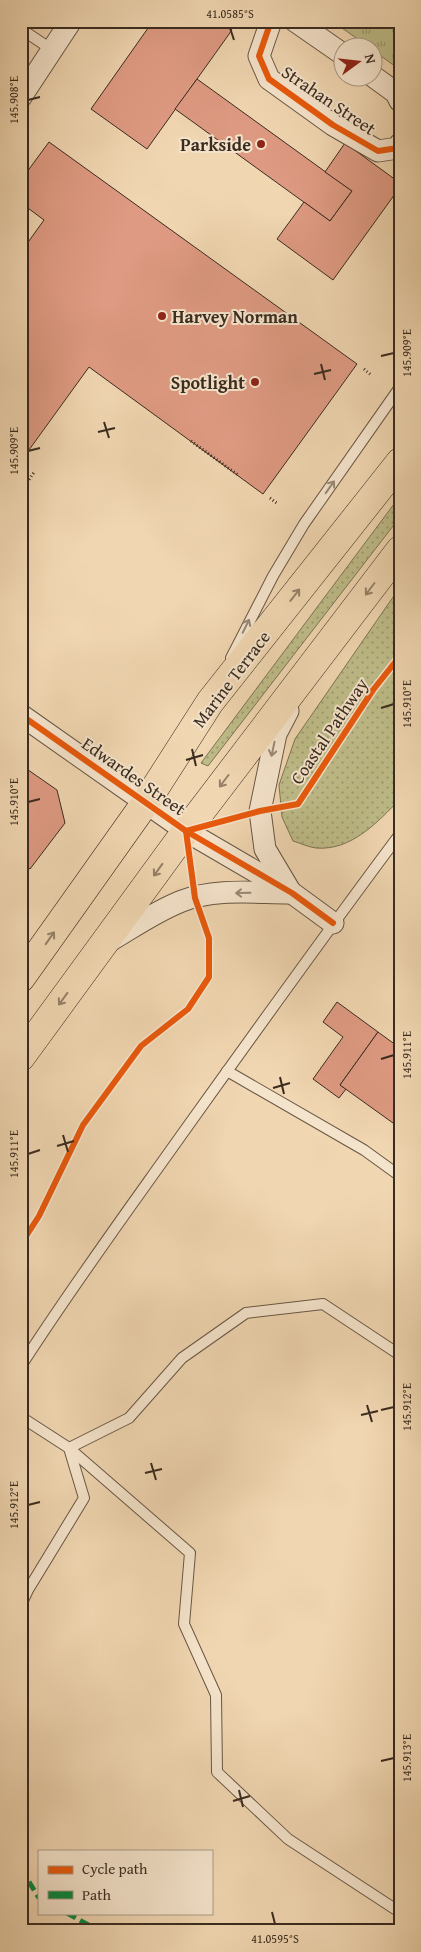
<svg xmlns="http://www.w3.org/2000/svg" width="421" height="1952" viewBox="0 0 421 1952" font-family="'Gentium Book Plus',serif">
	<style>
		.grass { fill: url(#grass-dots); stroke: #7c7454 }
		.park { fill: url(#park-tufts); stroke: #7c7454 }
		.building { fill: #de9a82; stroke: #3a2b1f }
		.lines { fill: none; stroke-linecap: round; stroke-linejoin: round }
		.lane-casing { stroke: #685644; stroke-width: 12 }
		.street-casing { stroke: #685644; stroke-width: 23 }
		.highway-casing { stroke: #3a2b1f; stroke-width: 29 }
		.path { stroke: #3a2b1f; stroke-width: 3; stroke-dasharray: 1 2.5; stroke-linecap: butt }
		.lane { stroke: #f5e4cc; stroke-width: 10 }
		.street { stroke: #f5e4cc; stroke-width: 21 }
		.highway { stroke: #f0d6b1; stroke-width: 28 }
		.quiet { stroke: #00873e; stroke-width: 5; stroke-dasharray: 10 5; stroke-linecap: butt }
		.cycleway-casing { stroke: #f5e4cc; stroke-width: 9 }
		.cycleway { stroke: #e8590c; stroke-width: 6 }
		.oneway { stroke: #988876 }
		.oneway2 { stroke: #958068 }
		.ticks { fill: none; stroke: #3a2b1f; stroke-width: 2 }
		.poi-dot { fill: #8f2418; stroke: #f5e4cc; stroke-width: 2 }
		.labels { text-anchor: middle; dominant-baseline: central; stroke-width: 4; stroke-linejoin: round; paint-order: stroke }
		.street-label { font-size: 18px; fill: #3a2b1f; stroke: #f5e4cc }
		.poi-label { font-size: 18px; font-weight: bold; fill: #3a2b1f; stroke: #f5e4cc; text-anchor: end }
		.neatline { fill: none; stroke: #3a2b1f; stroke-width: 2 }
		.ticks-label { font-size: 12px; text-anchor: middle; fill: #3a2b1f }
	</style>
	<defs>
		<pattern id="grass-dots" width="8" height="8" patternUnits="userSpaceOnUse" patternTransform="scale(1.25)"><rect width="8" height="8" fill="#bebc88"/><path d="M2 2h.1M6 6h.1" fill="none" stroke="#9b996f" stroke-width="1.8" stroke-linecap="round"/></pattern>
		<pattern id="park-tufts" width="24" height="20" patternUnits="userSpaceOnUse" patternTransform="scale(1.25)"><rect width="24" height="20" fill="#bebc88"/><path d="M3 7l-1-3M5 7V3M7 7l1-3M15 17l-1-3M17 17v-4M19 17l1-3" fill="none" stroke="#9b996f"/></pattern>
	</defs>
	<rect width="100%" height="100%" fill="#f0d6b1"/>
	<filter id="stains"><feTurbulence type="fractalNoise" baseFrequency=".004" numOctaves="4"/><feColorMatrix values="0 0 0 0 .2 0 0 0 0 .09 0 0 0 0 .02 0 0 0 .5 -.17"/></filter>
	<radialGradient id="worn" r=".72"><stop offset=".6" stop-color="#630" stop-opacity="0"/><stop offset="1" stop-color="#630" stop-opacity=".3"/></radialGradient>
	<g class="grass">
		<path d="M 400,496 L 400,517 L 208,766 L 201,763 Z"/>
		<path d="M 400,587 L 400,799 C 378,822 351,851 316,848 C 308,847 300,843 293,841 L 282,817 L 279,785 L 295,739 Z"/>
	</g>
	<path class="park" d="M 332,21 L 400,21 L 400,71 L 399,69 L 374,51 L 374,48 L 369,47 Z"/>
	<g class="building">
		<path d="M 153,21 L 219,21 L 232,30 L 147,149 L 91,109 Z"/>
		<path d="M 197,79 L 352,191 L 330,221 L 175,109 Z"/>
		<path d="M 49,142 L 357,364 L 263,494 L 89,367 L 21,461 L 21,252 L 44,220 L 21,203 L 21,180 Z"/>
		<path d="M 345,143 L 400,183 L 400,187 L 333,280 L 277,239 L 304,202 L 330,221 L 352,191 L 325,172 Z"/>
		<path d="M 21,765 L 57,790 L 65,823 L 30,869 L 21,862 Z"/>
		<path d="M 337,1002 L 378,1032 L 340,1085 L 346,1089 L 339,1098 L 313,1079 L 343,1037 L 323,1022 Z"/>
		<path d="M 378,1032 L 400,1048 L 400,1128 L 340,1085 Z"/>
	</g>
	<g class="lines">
		<g class="lane-casing">
			<g id="lane">
				<path d="M 21,29 L 51,49"/>
				<path d="M 231,658 L 273,576 L 304,524 L 400,387"/>
				<path d="M 227,1071 L 364,1150 L 400,1176"/>
				<path d="M 400,1355 L 323,1304 L 246,1313 L 182,1358 L 129,1418 L 69,1448 L 190,1553 L 184,1624 L 216,1695 L 217,1772 L 288,1839 L 395,1909 L 400,1906"/>
				<path d="M 21,1366 C 71,1288 126,1213 180,1137 C 253,1035 325,934 400,834"/>
				<path d="M 21,1417 L 69,1448 L 84,1498 L 28,1590 L 21,1605"/>
			</g>
		</g>
		<g class="street-casing">
			<g id="street">
				<path d="M 271,21 L 259,56 L 269,79 L 333,125 L 378,151 L 398,148 L 400,144"/>
				<path d="M 295,21 L 344,55"/>
				<path d="M 374,77 L 396,93 L 400,101"/>
				<path d="M 21,97 L 71,21"/>
				<path d="M 288,711 L 276,734 L 260,811 L 265,849 L 290,891"/>
				<path d="M 21,715 L 186,831 L 292,893 L 333,923"/>
				<path d="M 108,942 C 132,928 156,911 182,901 C 215,888 255,893 289,893"/>
			</g>
		</g>
		<g class="highway-casing">
			<g id="highway">
				<path d="M 21,978 L 146,802 L 210,702 L 400,462"/>
				<path d="M 21,1057 L 186,831 L 400,550"/>
			</g>
		</g>
		<g class="path">
			<path d="M 364,369 L 371,375"/>
			<path d="M 191,441 L 238,475"/>
			<path d="M 21,491 L 35,471"/>
			<path d="M 270,498 L 278,504"/>
		</g>
		<use href="#lane" class="lane"/>
		<use href="#street" class="street"/>
		<use href="#highway" class="highway"/>
		<g class="quiet">
			<path d="M 21,1869 L 39,1898"/>
			<path d="M 67,1913 L 99,1931"/>
		</g>
		<g class="cycleway-casing">
			<g id="cycleway">
				<path d="M 271,21 L 259,56 L 269,79 L 333,125 L 378,151 L 398,148 L 400,144"/>
				<path d="M 21,715 L 186,831 L 292,893 L 333,923"/>
				<path d="M 21,1244 L 39,1216 L 83,1125 L 141,1046 L 188,1009 L 209,977 L 209,938 L 195,898 L 186,831 L 260,811 L 298,804 L 373,690 L 400,656"/>
			</g>
		</g>
		<use href="#cycleway" class="cycleway"/>
	</g>
	<defs><path id="oneway-shaft" d="M-6 0H5M1.5-3L5.5 0L1.5 3" fill="none" stroke-width="1.6" stroke-linecap="round" stroke-linejoin="round" transform="scale(1.25)"/></defs>
	<g class="oneway">
		<use href="#oneway-shaft" transform="translate(330 487) rotate(-55)"/>
		<use href="#oneway-shaft" transform="translate(246 626) rotate(-64)"/>
		<use href="#oneway-shaft" transform="translate(273 749) rotate(102)"/>
		<use href="#oneway-shaft" transform="translate(243 893) rotate(179)"/>
	</g>
	<g class="oneway2">
		<use href="#oneway-shaft" transform="translate(370 589) rotate(127)"/>
		<use href="#oneway-shaft" transform="translate(295 595) rotate(-52)"/>
		<use href="#oneway-shaft" transform="translate(224 781) rotate(127)"/>
		<use href="#oneway-shaft" transform="translate(158 870) rotate(126)"/>
		<use href="#oneway-shaft" transform="translate(50 938) rotate(-55)"/>
		<use href="#oneway-shaft" transform="translate(63 999) rotate(126)"/>
	</g>
	<path class="ticks" d="M 230,28 L 234,40M 28,100 L 40,97M 381,356 L 394,353M 321,364 L 325,380M 314,374 L 331,370M 104,422 L 109,438M 98,432 L 115,428M 28,451 L 40,448M 381,708 L 394,704M 192,749 L 196,766M 186,760 L 203,755M 28,802 L 40,799M 381,1059 L 394,1055M 280,1077 L 284,1094M 273,1088 L 290,1083M 63,1135 L 68,1152M 57,1146 L 74,1141M 28,1154 L 40,1150M 367,1405 L 372,1422M 381,1410 L 394,1407M 361,1415 L 378,1411M 151,1463 L 156,1480M 145,1473 L 162,1469M 28,1505 L 40,1502M 381,1761 L 394,1758M 239,1790 L 243,1807M 233,1801 L 250,1796M 272,1912 L 275,1924"/>
	<g class="poi-dot">
		<circle cx="261" cy="144" r="5"/>
		<circle cx="162" cy="316" r="5"/>
		<circle cx="255" cy="382" r="5"/>
	</g>
	<g class="labels">
		<g class="street-label">
			<text transform="translate(329 100) rotate(34)">Strahan Street</text>
			<text transform="translate(231 679) rotate(-53)">Marine Terrace</text>
			<text transform="translate(329 731) rotate(-56)">Coastal Pathway</text>
			<text transform="translate(134 776) rotate(35)">Edwardes Street</text>
		</g>
		<g class="poi-label">
			<text x="251" y="144">Parkside</text>
			<text x="172" y="316" text-anchor="start">Harvey Norman</text>
			<text x="245" y="382">Spotlight</text>
		</g>
	</g>
	<rect width="421" height="1952" fill="none" stroke="#f0d6b1" stroke-width="55"/>
	<rect x="38" y="1850" width="175" height="65" fill="#f5e4cc" stroke="#aa9a87"/>
	<rect x="48" y="1866" width="25" height="8" fill="#e8590c" stroke="#aa9a87"/>
	<text x="82" y="1874" font-size="15" fill="#3a2b1f">Cycle path</text>
	<rect x="48" y="1891" width="25" height="8" fill="#00873e" stroke="#aa9a87"/>
	<text x="82" y="1900" font-size="15" fill="#3a2b1f">Path</text>
	<g transform="translate(358 62) rotate(75)"><circle r="24" fill="#f5e4cc" stroke="#aa9a87"/>
	<path d="M0-4L9 19L0 12L-9 19Z" fill="#8f2418"/>
	<text y="-8" font-size="14" font-weight="bold" text-anchor="middle" fill="#3a2b1f">N</text>
	</g>
	<rect x="28" y="28" width="366" height="1896" class="neatline"/>
	<g class="ticks-label">
		<text x="230" y="18">41.0585°S</text>
		<text transform="translate(14 100) rotate(-90)" y="4">145.908°E</text>
		<text transform="translate(407 353) rotate(-90)" y="4">145.909°E</text>
		<text transform="translate(14 451) rotate(-90)" y="4">145.909°E</text>
		<text transform="translate(407 704) rotate(-90)" y="4">145.910°E</text>
		<text transform="translate(14 802) rotate(-90)" y="4">145.910°E</text>
		<text transform="translate(407 1055) rotate(-90)" y="4">145.911°E</text>
		<text transform="translate(14 1154) rotate(-90)" y="4">145.911°E</text>
		<text transform="translate(407 1407) rotate(-90)" y="4">145.912°E</text>
		<text transform="translate(14 1505) rotate(-90)" y="4">145.912°E</text>
		<text transform="translate(407 1758) rotate(-90)" y="4">145.913°E</text>
		<text x="275" y="1943">41.0595°S</text>
	</g>
	<rect width="100%" height="100%" filter="url(#stains)"/>
	<rect width="100%" height="100%" fill="url(#worn)"/>
</svg>
